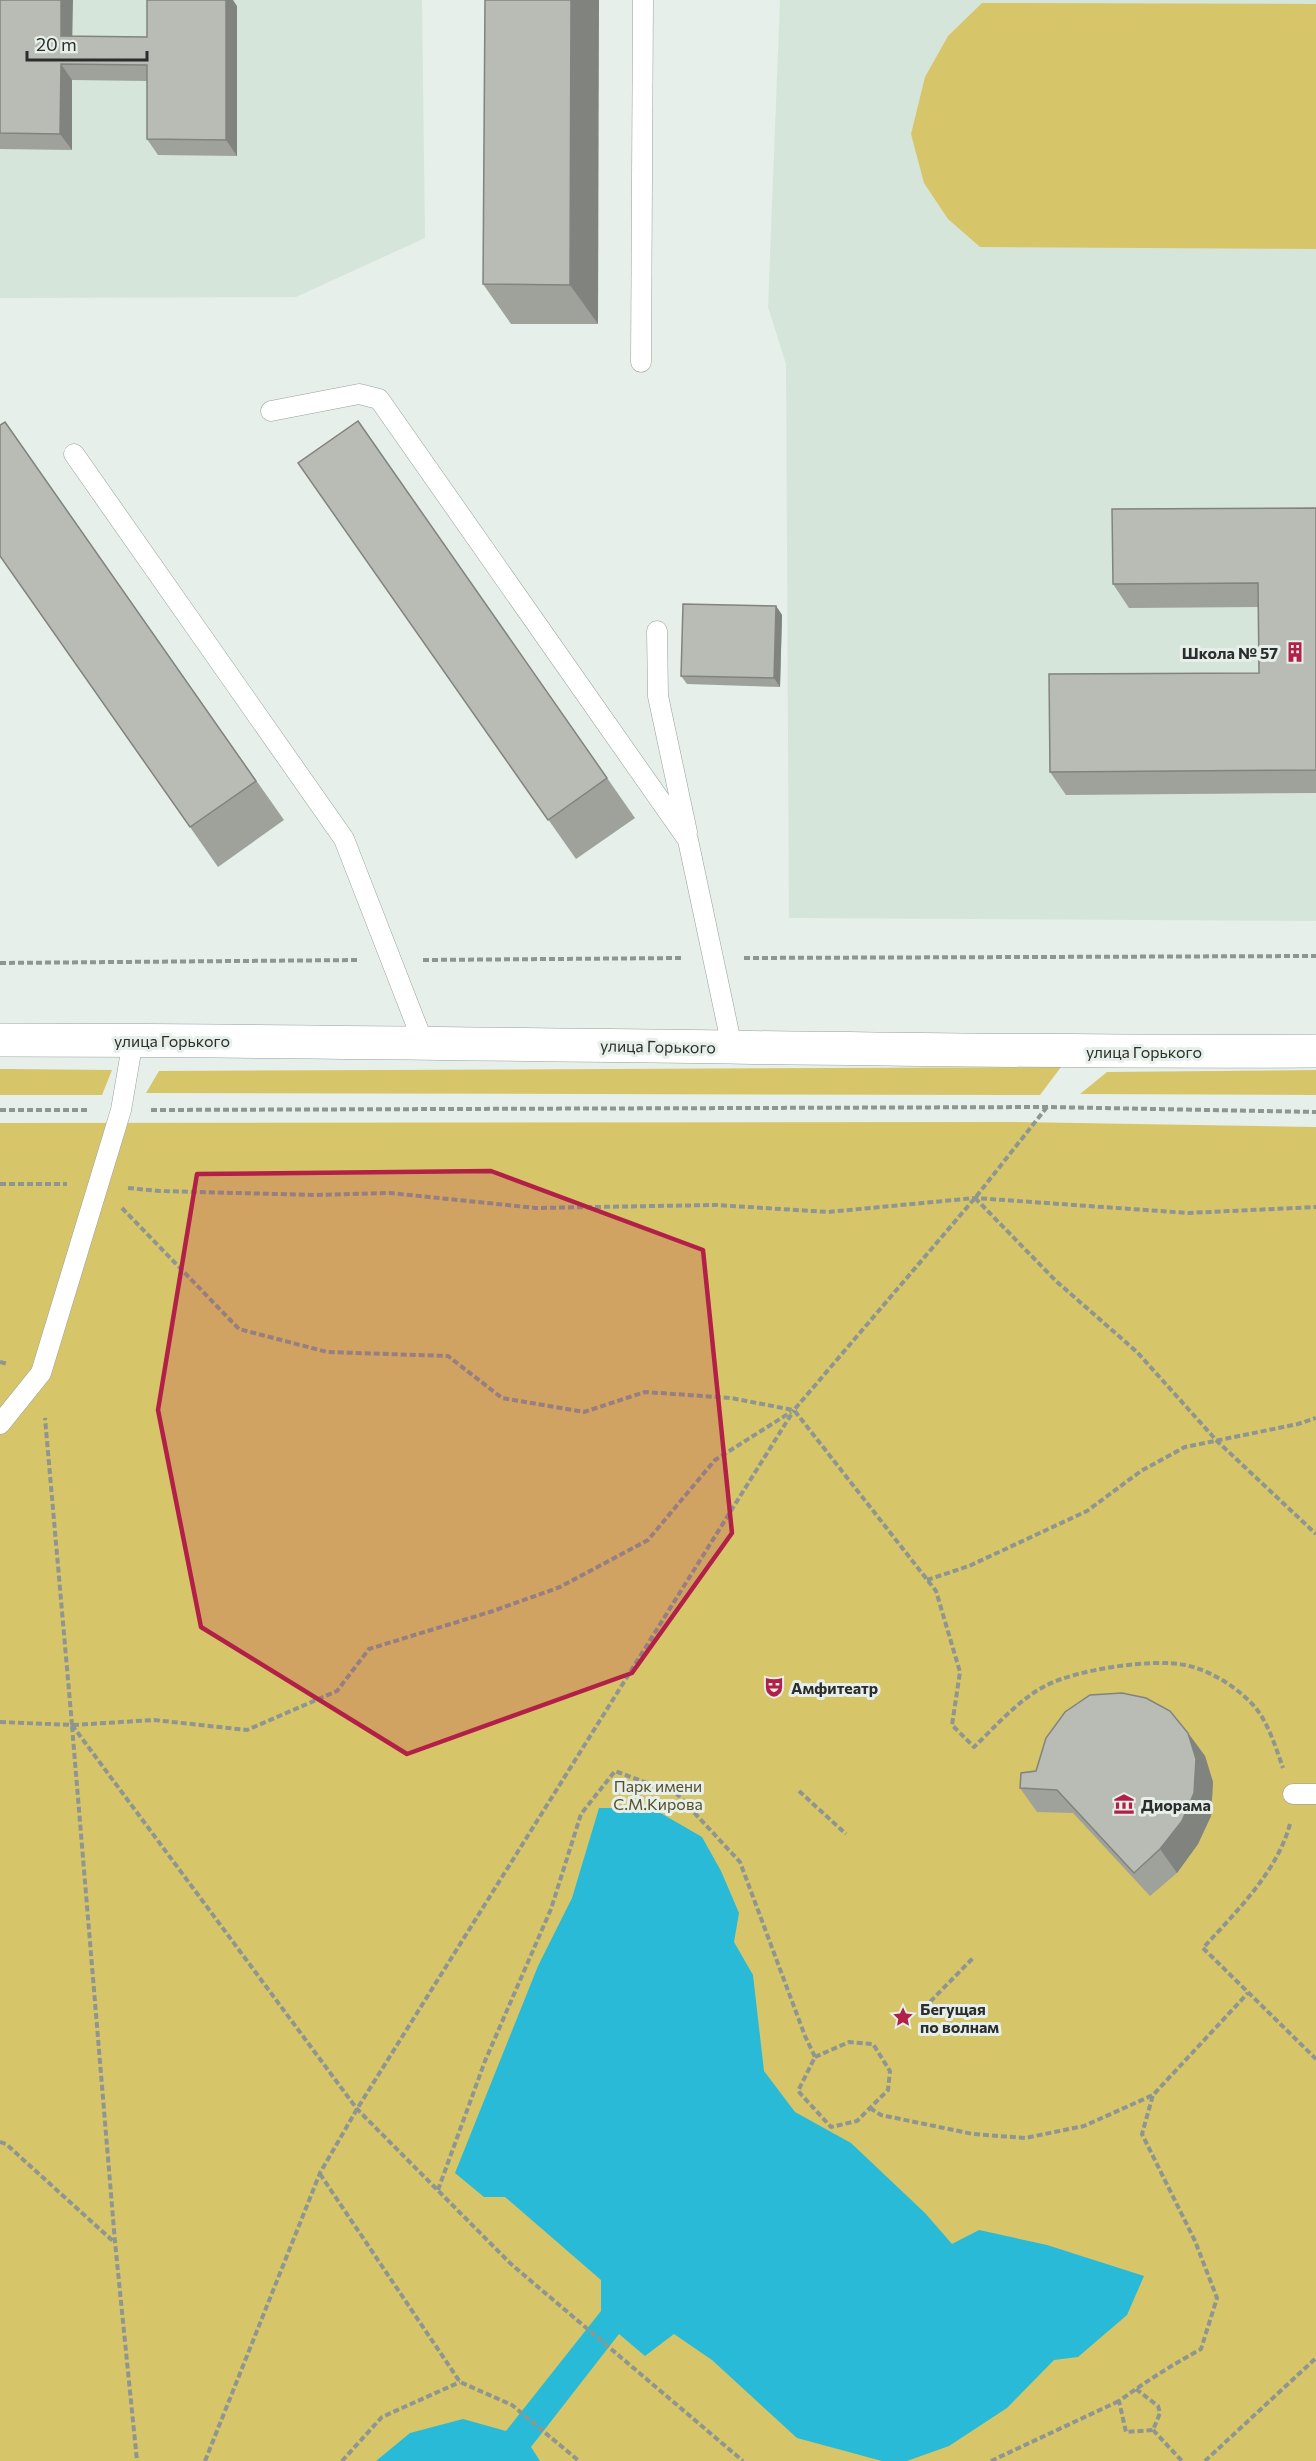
<svg xmlns="http://www.w3.org/2000/svg" width="1316" height="2461" viewBox="0 0 1316 2461" font-family="Commissioner,sans-serif">
	<style>
		.built { fill: #d6e5da }
		.green { fill: #d7c56a }
		.water { fill: #29bad7 }
		.lines { fill: none; stroke-linecap: round; stroke-linejoin: round }
		.service-casing { stroke: #98a09b; stroke-width: 21 }
		.tertiary-casing { stroke: #98a09b; stroke-width: 34 }
		.path { stroke: #8f9691; stroke-width: 4; stroke-dasharray: 6 3; stroke-linecap: butt }
		.service { stroke: #fff; stroke-width: 20 }
		.tertiary { stroke: #fff; stroke-width: 33 }
		.wall { fill: #9ea29b }
		.shaded-wall { fill: #81847e }
		.building { fill: #b8bcb4; stroke: #81847e; stroke-width: 1.5 }
		.marked { fill: #b22048; fill-opacity: 0.2; stroke: #b22048; stroke-width: 4.5; stroke-linejoin: round }
		.labels { text-anchor: middle; dominant-baseline: central; stroke-width: 6; stroke-linejoin: round; paint-order: stroke }
		.poi-label { font-size: 16px; font-weight: bold; fill: #2b2e2c; stroke: #e6efe9; text-anchor: start }
		.street-label { font-size: 16px; fill: #2b2e2c; stroke: #e6efe9 }
		.park-label { font-size: 16px; fill: #574f26; stroke: #e6efe9 }
	</style>
	<rect width="100%" height="100%" fill="#e6efe9"/>
	<g class="built">
		<path d="M 0,0 L 422,0 L 425,238 L 296,297 L 0,298 Z"/>
		<path d="M 780,0 L 1316,0 L 1316,921 L 789,918 L 786,364 L 768,307 Z"/>
	</g>
	<g class="green">
		<path d="M 982,3 L 1316,4 L 1316,249 L 980,247 L 948,219 L 924,183 L 911,134 L 925,77 L 948,36 Z"/>
		<path d="M 1061,1067 L 1040,1095 L 146,1093 L 159,1071 Z"/>
		<path d="M 0,1069 L 10,1069 L 112,1070 L 102,1095 L 0,1095 Z"/>
		<path d="M 1316,1070 L 1316,1095 L 1080,1094 L 1107,1072 Z"/>
		<path d="M 1015,1122 L 1316,1127 L 1316,2461 L 0,2461 L 0,1123 Z"/>
	</g>
	<path class="water" d="M 599,1808 L 652,1808 L 702,1837 L 721,1871 L 739,1913 L 734,1942 L 753,1975 L 764,2071 L 795,2112 L 851,2143 L 925,2213 L 952,2244 L 979,2230 L 1047,2245 L 1144,2276 L 1127,2315 L 1078,2357 L 1054,2360 L 1007,2408 L 949,2446 L 907,2461 L 882,2461 L 797,2438 L 712,2360 L 674,2334 L 645,2356 L 619,2334 L 531,2447 L 540,2461 L 376,2461 L 410,2433 L 463,2419 L 506,2431 L 601,2311 L 601,2280 L 505,2197 L 484,2197 L 455,2173 L 538,1966 L 572,1898 Z"/>
	<g class="lines">
		<g class="service-casing">
			<g id="service">
				<path d="M 641,362 L 643,0"/>
				<path d="M 271,411 L 359,394 L 379,399 L 688,840 L 732,1047"/>
				<path d="M 74,454 L 344,839 L 423,1042"/>
				<path d="M 657,631 L 658,696 L 687,832"/>
				<path d="M 0,1424 L 41,1373 L 121,1110 L 133,1040"/>
				<path d="M 1293,1794 L 1316,1794"/>
			</g>
		</g>
		<g class="tertiary-casing">
			<path id="tertiary" d="M 0,1040 C 439,1040 877,1053 1316,1051"/>
		</g>
		<g class="path">
			<path d="M 744,958 L 1316,956"/>
			<path d="M 423,960 L 682,958"/>
			<path d="M 0,963 L 358,960"/>
			<path d="M 1047,1107 L 975,1198 L 794,1410 L 936,1591 L 960,1672 L 952,1725 L 974,1747 C 996,1726 1019,1699 1047,1685 C 1076,1670 1152,1658 1185,1665 C 1210,1670 1237,1687 1254,1706 C 1268,1722 1276,1748 1283,1768"/>
			<path d="M 0,1110 L 89,1110"/>
			<path d="M 151,1110 L 1047,1107 L 1316,1112"/>
			<path d="M 0,1184 L 67,1184"/>
			<path d="M 128,1188 L 159,1191 L 315,1195 L 390,1193 L 536,1208 L 716,1205 L 828,1212 L 975,1198 L 1188,1213 L 1316,1207"/>
			<path d="M 975,1198 L 1056,1281 L 1137,1352 L 1217,1441 L 1316,1534"/>
			<path d="M 122,1208 L 239,1329 L 327,1352 L 448,1356 L 502,1398 L 584,1412 L 645,1392 L 731,1398 L 793,1410"/>
			<path d="M 0,1362 L 8,1364"/>
			<path d="M 927,1580 L 969,1566 L 1087,1511 L 1141,1471 L 1185,1447 L 1298,1424 L 1316,1418"/>
			<path d="M 0,1722 L 72,1725 L 45,1418"/>
			<path d="M 72,1725 L 357,2109 L 511,2264 L 743,2461"/>
			<path d="M 73,1725 L 154,1720 L 247,1730 L 337,1691 L 369,1649 L 493,1611 L 560,1587 L 648,1540 L 715,1460 L 791,1412"/>
			<path d="M 72,1726 L 115,2242 L 137,2461"/>
			<path d="M 799,1791 L 846,1834"/>
			<path d="M 1290,1824 C 1277,1872 1236,1912 1203,1948 L 1316,2059"/>
			<path d="M 924,2008 L 974,1957"/>
			<path d="M 870,2108 L 881,2115 L 973,2134 L 1025,2138 L 1084,2126 L 1153,2095 L 1248,1993"/>
			<path d="M 0,2142 L 6,2144 L 114,2242"/>
			<path d="M 320,2174 L 460,2382 L 512,2405 L 579,2461"/>
			<path d="M 438,2190 L 485,2061 L 551,1909 L 581,1814 L 615,1771 L 677,1794 L 740,1862 L 805,2036 L 815,2057 L 798,2091 L 831,2127 L 857,2121 L 888,2090 L 890,2071 L 873,2044 L 849,2042 L 815,2057"/>
			<path d="M 1136,2389 L 1158,2406 L 1160,2413 L 1153,2430 L 1126,2432 L 1119,2401 C 1145,2382 1172,2365 1201,2349 L 1217,2298 L 1195,2241 L 1142,2134 L 1153,2095"/>
			<path d="M 1153,2430 L 1182,2461"/>
			<path d="M 205,2461 L 320,2173 L 357,2109 L 794,1410"/>
			<path d="M 342,2461 L 382,2417 L 460,2382"/>
			<path d="M 991,2461 L 1119,2401"/>
			<path d="M 1205,2461 L 1316,2358"/>
		</g>
		<use href="#service" class="service"/>
		<use href="#tertiary" class="tertiary"/>
	</g>
	<g class="wall">
		<path d="M 0,0 L 72,37 L 147,37 L 237,6 L 237,156 L 158,155 L 147,139 L 147,81 L 72,80 L 72,150 L 0,149 Z"/>
		<path d="M 485,0 L 598,324 L 511,324 L 483,284 Z"/>
		<path d="M 358,421 L 635,818 L 576,859 L 298,463 Z"/>
		<path d="M 5,422 L 284,820 L 218,867 L 0,556 Z"/>
		<path d="M 1316,508 L 1316,793 L 1066,795 L 1050,772 L 1259,673 L 1258,607 L 1129,608 L 1113,584 Z"/>
		<path d="M 776,606 L 782,615 L 780,687 L 687,684 L 681,676 Z"/>
		<path d="M 1188,1733 L 1205,1756 L 1213,1782 L 1211,1816 L 1198,1844 L 1177,1873 L 1150,1896 L 1073,1813 L 1037,1812 L 1020,1788 L 1036,1771 Z"/>
	</g>
	<g class="shaded-wall">
		<path d="M 61,0 L 73,0 L 72,52 L 61,36 Z"/>
		<path d="M 226,0 L 233,0 L 237,6 L 237,156 L 226,140 Z"/>
		<path d="M 571,0 L 599,0 L 598,324 L 570,285 Z"/>
		<path d="M 61,64 L 72,80 L 72,150 L 60,134 Z"/>
		<path d="M 776,606 L 782,615 L 780,687 L 774,678 Z"/>
		<path d="M 1188,1733 L 1205,1756 L 1213,1782 L 1211,1816 L 1198,1844 L 1177,1873 L 1160,1849 Z"/>
	</g>
	<g class="building">
		<path d="M 0,0 L 61,0 L 61,36 L 147,37 L 147,0 L 226,0 L 226,140 L 147,139 L 147,65 L 61,64 L 60,134 L 0,133 Z"/>
		<path d="M 485,0 L 571,0 L 570,285 L 483,284 Z"/>
		<path d="M 358,421 L 607,778 L 548,820 L 298,463 Z"/>
		<path d="M 5,422 L 256,781 L 190,827 L 0,556 L 0,425 Z"/>
		<path d="M 1316,508 L 1316,770 L 1050,772 L 1049,674 L 1259,673 L 1258,583 L 1113,584 L 1112,509 Z"/>
		<path d="M 683,604 L 776,606 L 774,678 L 681,676 Z"/>
		<path d="M 1122,1693 L 1146,1698 L 1170,1711 L 1188,1733 L 1196,1759 L 1194,1793 L 1182,1821 L 1160,1849 L 1134,1873 L 1057,1790 L 1020,1788 L 1021,1773 L 1036,1771 L 1046,1738 L 1065,1712 L 1090,1695 Z"/>
	</g>
	<path class="marked" d="M 491,1171 L 703,1250 L 732,1533 L 632,1673 L 407,1754 L 201,1627 L 158,1410 L 197,1174 Z"/>
	<defs>
		<g id="building-bare" transform="scale(1.62)"><path d="M-4-6H4V6H1V3H-1V6H-4ZM-2.5-4.3h1.7v1.8h-1.7ZM.8-4.3h1.7v1.8H.8ZM-2.5-1h1.7V.8h-1.7ZM.8-1h1.7V.8H.8Z" fill="#b22048" stroke="#e6efe9" stroke-width="2.5" paint-order="stroke"/></g>
		<g id="theatre-bare" transform="scale(1.62)"><path d="M-5-5.5Q0-4 5-5.5V0Q5 5 0 6Q-5 5-5 0ZM-3.3-2.5H-1v1.5H-3.3ZM1-2.5H3.3v1.5H1ZM-2.8 1Q0 5.5 2.8 1Z" fill="#b22048" stroke="#e6efe9" stroke-width="2.5" paint-order="stroke"/></g>
		<g id="museum-bare" transform="scale(1.62)"><path d="M0-6L6-3V-2H-6V-3ZM-5-1h2V3h-2ZM-1-1h2V3h-2ZM3-1h2V3H3ZM-6 4H6V6H-6Z" fill="#b22048" stroke="#e6efe9" stroke-width="2.5" paint-order="stroke"/></g>
		<g id="sight-bare" transform="scale(1.62)"><path d="M0-6L1.8-2.2L6-1.7L2.9 1.2L3.7 5.4L0 3.3L-3.7 5.4L-2.9 1.2L-6-1.7L-1.8-2.2Z" fill="#b22048" stroke="#e6efe9" stroke-width="2.5" paint-order="stroke"/></g>
	</defs>
	<g fill-rule="evenodd">
		<use href="#building-bare" x="1295" y="652"/>
		<use href="#theatre-bare" x="774" y="1687"/>
		<use href="#museum-bare" x="1124" y="1804"/>
		<use href="#sight-bare" x="903" y="2017"/>
	</g>
	<g class="labels">
		<g class="poi-label">
			<text x="1278" y="652" text-anchor="end">Школа № 57</text>
			<text x="791" y="1687">Амфитеатр</text>
			<text x="1141" y="1804">Диорама</text>
			<text x="920" y="2008">Бегущая<tspan x="920" dy="18">по волнам</tspan></text>
		</g>
		<g class="street-label">
			<text x="172" y="1040">улица Горького</text>
			<text transform="translate(658 1046) rotate(1)">улица Горького</text>
			<text x="1144" y="1051">улица Горького</text>
		</g>
		<g class="park-label">
			<text x="658" y="1785">Парк имени<tspan x="658" dy="18">С.М.Кирова</tspan></text>
		</g>
	</g>
	<path d="M27 51v9h120v-9" fill="none" stroke="#2b2e2c" stroke-width="3"/>
	<text x="36" y="51" font-size="18" fill="#2b2e2c" stroke="#e6efe9" stroke-width="4.5" paint-order="stroke">20 m</text>
</svg>
